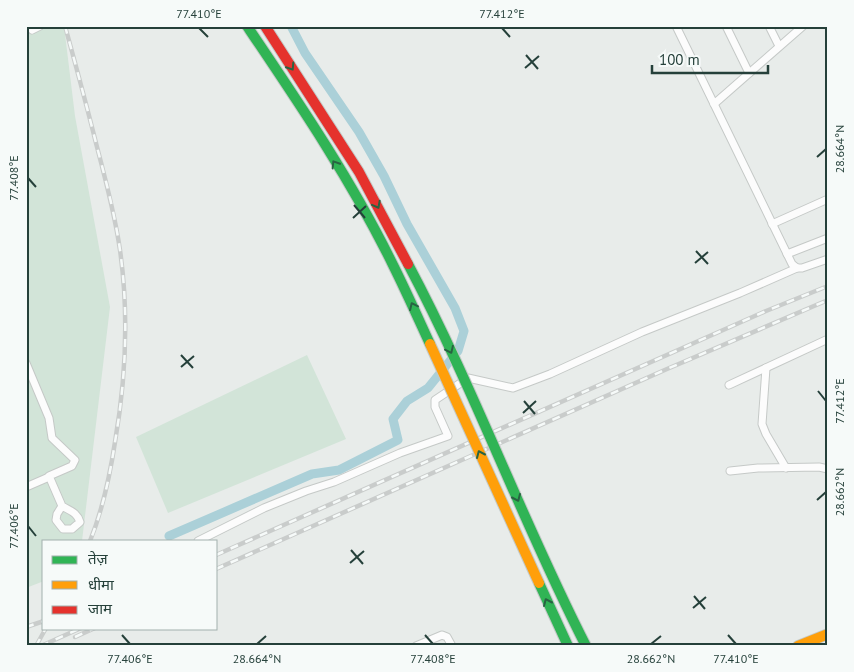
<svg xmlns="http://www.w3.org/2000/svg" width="854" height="672" viewBox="0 0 854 672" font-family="'PT Sans','Noto Sans Devanagari',sans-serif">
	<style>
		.green { fill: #d2e4d8 }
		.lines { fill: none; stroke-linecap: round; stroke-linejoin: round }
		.canal { stroke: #abd0d8; stroke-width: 9 }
		.street-casing { stroke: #c5c9c7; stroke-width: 9 }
		.slow-casing { stroke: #c3c9c7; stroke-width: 12 }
		.street { stroke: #fcfcfc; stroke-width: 7 }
		.slow { stroke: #ff9f0a; stroke-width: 10 }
		.rail-casing { stroke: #c9cccb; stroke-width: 4.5 }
		.rail { stroke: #f6faf9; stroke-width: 2.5; stroke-dasharray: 8; stroke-linecap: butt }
		.fast-bridge-casing { stroke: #c3c9c7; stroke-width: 12; stroke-linecap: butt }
		.slow-bridge-casing { stroke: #c3c9c7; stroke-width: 12; stroke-linecap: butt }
		.jam-bridge-casing { stroke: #c3c9c7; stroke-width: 12; stroke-linecap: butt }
		.fast-bridge { stroke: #30b455; stroke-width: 10 }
		.slow-bridge { stroke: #ff9f0a; stroke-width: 10 }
		.jam-bridge { stroke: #e5322d; stroke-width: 10 }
		.oneway { stroke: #286342 }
		.ticks { fill: none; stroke: #25403a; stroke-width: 2 }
		.neatline { fill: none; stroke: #25403a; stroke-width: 2 }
		.ticks-label { font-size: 12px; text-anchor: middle; fill: #25403a }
	</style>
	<rect width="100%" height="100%" fill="#e8ecea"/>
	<g class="green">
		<path d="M 26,26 L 64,26 L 75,116 L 110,307 L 82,541 L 44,541 L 44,581 L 26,588 Z"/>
		<path d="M 307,355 L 346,439 L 168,513 L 136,437 Z"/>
	</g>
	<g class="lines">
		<path class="canal" d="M 169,536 L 312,474 L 339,470 L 398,440 L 393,419 L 407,401 L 428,388 L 458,351 L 464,331 L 455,308 L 407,224 L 384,176 L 359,132 L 305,53 L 291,26"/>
		<g class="street-casing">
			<g id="street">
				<path d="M 676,26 L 792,264 L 797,268 L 802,268 L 828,259"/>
				<path d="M 726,26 L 749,73"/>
				<path d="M 769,26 L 779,46"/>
				<path d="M 32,30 L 40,26"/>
				<path d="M 714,104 L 803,26"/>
				<path d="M 772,224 L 828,199"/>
				<path d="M 787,254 L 828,238"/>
				<path d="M 26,363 L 49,418 L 52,438 L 75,460 L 72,466 L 49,476 L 62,506 C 70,511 77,512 80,522 L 72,529 L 63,529 L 56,520 L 57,514 L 62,506"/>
				<path d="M 766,368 L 762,424 L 766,434 L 786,468"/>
				<path d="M 729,385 L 828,339"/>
				<path d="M 730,471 L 758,468 L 819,467 L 828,469"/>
				<path d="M 26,487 L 49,477"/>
				<path d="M 198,541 L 264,508 L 306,491 L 334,482 L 400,453 L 448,436 L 435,407 L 435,400 L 468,378 L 513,388 L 550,374 L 642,332 L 740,293 L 797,268"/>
				<path d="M 416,646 L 442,635 L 447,637 L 452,646"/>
			</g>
		</g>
		<g class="slow-casing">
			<path id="slow" d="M 798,646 L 828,634"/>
		</g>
		<use href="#street" class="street"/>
		<use href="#slow" class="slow"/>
		<g class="rail-casing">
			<g id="rail">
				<path d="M 65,26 C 76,66 87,107 97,147 C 106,181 115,215 120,250 C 129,314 126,378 115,442 C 110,475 103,509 90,541"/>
				<path d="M 216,555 L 766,311 L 828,286"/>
				<path d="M 216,569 L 667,369 L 828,300"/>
				<path d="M 26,627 L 44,621"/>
				<path d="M 75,637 L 95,628"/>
				<path d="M 36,646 L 46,628"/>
				<path d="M 41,646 L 81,628"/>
			</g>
		</g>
		<use href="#rail" class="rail"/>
		<g class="fast-bridge-casing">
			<g id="fast-bridge">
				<path d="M 247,26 C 299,103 352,181 393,265 C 406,291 418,318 430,344"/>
				<path d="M 408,264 C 474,388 522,521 586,646"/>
				<path d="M 539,583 L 568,646"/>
			</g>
		</g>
		<g class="slow-bridge-casing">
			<path id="slow-bridge" d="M 430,344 L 539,583"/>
		</g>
		<g class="jam-bridge-casing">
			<path id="jam-bridge" d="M 265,26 L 359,172 L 408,264"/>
		</g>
		<use href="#fast-bridge" class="fast-bridge"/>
		<use href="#slow-bridge" class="slow-bridge"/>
		<use href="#jam-bridge" class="jam-bridge"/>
	</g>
	<defs><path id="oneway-chevron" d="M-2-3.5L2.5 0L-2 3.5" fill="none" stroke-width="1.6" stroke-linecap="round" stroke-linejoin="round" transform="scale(1.25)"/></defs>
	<g class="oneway">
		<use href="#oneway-chevron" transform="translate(291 67) rotate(57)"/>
		<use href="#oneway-chevron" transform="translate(335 164) rotate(-122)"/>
		<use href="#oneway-chevron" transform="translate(377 205) rotate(62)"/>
		<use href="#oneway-chevron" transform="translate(413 306) rotate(-115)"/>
		<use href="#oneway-chevron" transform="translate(450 350) rotate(65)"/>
		<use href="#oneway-chevron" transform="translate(480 454) rotate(-114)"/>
		<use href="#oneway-chevron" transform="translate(517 498) rotate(66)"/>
		<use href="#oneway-chevron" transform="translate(547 602) rotate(-114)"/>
	</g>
	<path class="ticks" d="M 199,28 L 208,37M 502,28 L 510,37M 526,55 L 538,69M 525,68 L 539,56M 817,157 L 826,149M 28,178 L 36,187M 354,205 L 365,218M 353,218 L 366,206M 696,251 L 708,264M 695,263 L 708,252M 181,355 L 193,368M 181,367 L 194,356M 818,391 L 826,401M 524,401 L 535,414M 523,413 L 536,401M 817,500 L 826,492M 28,526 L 36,536M 351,550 L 363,564M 350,563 L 364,551M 694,596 L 705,609M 693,608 L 706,597M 122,635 L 130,644M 425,635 L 433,644M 728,635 L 736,644M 257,644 L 266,636M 651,644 L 661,636"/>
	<rect width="854" height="672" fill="none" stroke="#f6faf9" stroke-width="55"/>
	<rect x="42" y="540" width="175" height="90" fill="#f6faf9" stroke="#a2b0ad"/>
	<rect x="52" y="556" width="25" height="8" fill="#30b455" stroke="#a2b0ad"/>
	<text x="88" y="564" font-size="15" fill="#25403a">तेज़</text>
	<rect x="52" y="581" width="25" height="8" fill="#ff9f0a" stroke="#a2b0ad"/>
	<text x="88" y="590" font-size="15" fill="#25403a">धीमा</text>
	<rect x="52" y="606" width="25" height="8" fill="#e5322d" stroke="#a2b0ad"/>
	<text x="88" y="614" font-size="15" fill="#25403a">जाम</text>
	<path d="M652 65v8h116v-8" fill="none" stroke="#25403a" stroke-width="2.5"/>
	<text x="659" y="65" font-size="15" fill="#25403a" stroke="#f6faf9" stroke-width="4" paint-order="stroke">100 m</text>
	<rect x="28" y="28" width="798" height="616" class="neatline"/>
	<g class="ticks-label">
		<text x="199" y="18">77.410°E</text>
		<text x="502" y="18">77.412°E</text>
		<text transform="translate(840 149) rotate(-90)" y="4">28.664°N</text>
		<text transform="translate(14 178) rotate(-90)" y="4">77.408°E</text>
		<text transform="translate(840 401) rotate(-90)" y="4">77.412°E</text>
		<text transform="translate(840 492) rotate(-90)" y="4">28.662°N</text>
		<text transform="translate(14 526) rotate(-90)" y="4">77.406°E</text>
		<text x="130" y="663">77.406°E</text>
		<text x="257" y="663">28.664°N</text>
		<text x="433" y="663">77.408°E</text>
		<text x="651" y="663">28.662°N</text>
		<text x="736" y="663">77.410°E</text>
	</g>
</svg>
